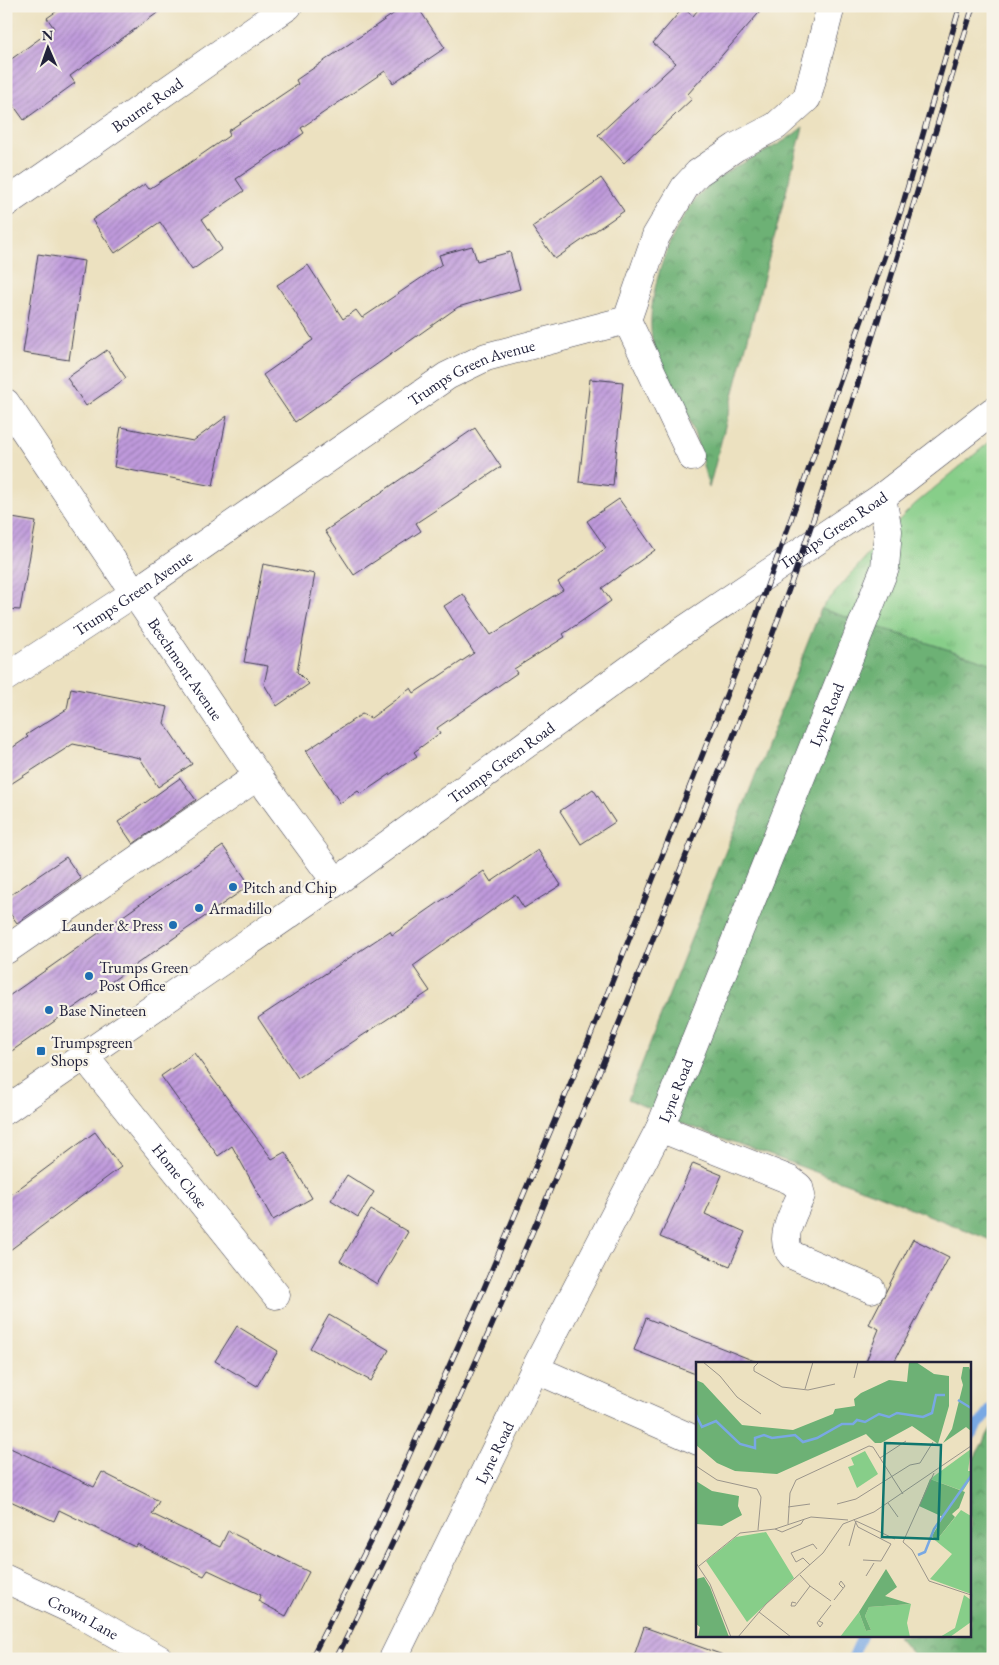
<svg xmlns="http://www.w3.org/2000/svg" width="999" height="1665" viewBox="0 0 999 1665" font-family="'EB Garamond',serif">
	<style>
		.grass { fill: url(#grass-tufts); stroke: #547862 }
		.forest { fill: url(#forest-crowns); stroke: #486a58 }
		.lines { fill: none; stroke-linecap: round; stroke-linejoin: round }
		.stream { stroke: #79a8e3; stroke-width: 10 }
		.building { fill: url(#building-hatch) }
		.minor-casing { stroke: #403f4f; stroke-width: 29 }
		.minor { stroke: #fff; stroke-width: 28 }
		.rail-casing { stroke: #22223b; stroke-width: 5.5 }
		.rail { stroke: #f7f3e8; stroke-width: 4; stroke-dasharray: 11; stroke-linecap: butt }
		.poi-dot { fill: #1f6fb2; stroke: #f7f3e8; stroke-width: 2 }
		.labels { text-anchor: middle; dominant-baseline: central; stroke-width: 4.5; stroke-linejoin: round; paint-order: stroke }
		.street-label { font-size: 16px; fill: #22223b; stroke: #f7f3e8 }
		.poi-label { font-size: 16px; fill: #22223b; stroke: #f7f3e8; text-anchor: start }
		.inset-river { fill: none; stroke: #79a8e3; stroke-width: 2.5 }
		.inset-road { fill: none; stroke: #9b958b; stroke-width: 1 }
		.view { fill: #0f766e; fill-opacity: 0.15; stroke: #0f766e; stroke-width: 2.5 }
		.inset-edge { fill: none; stroke: #22223b; stroke-width: 2.5 }
	</style>
	<defs>
		<pattern id="grass-tufts" width="24" height="20" patternUnits="userSpaceOnUse" patternTransform="scale(1.25)"><rect width="24" height="20" fill="#87ce89"/><path d="M3 7l-1-3M5 7V3M7 7l1-3M15 17l-1-3M17 17v-4M19 17l1-3" fill="none" stroke="#74b177"/></pattern>
		<pattern id="forest-crowns" width="20" height="18" patternUnits="userSpaceOnUse" patternTransform="scale(1.25)"><rect width="20" height="18" fill="#6db175"/><path d="M2 6a3 3 0 1 1 6 0M12 15a3 3 0 1 1 6 0" fill="none" stroke="#599061"/></pattern>
		<pattern id="building-hatch" width="6" height="6" patternUnits="userSpaceOnUse" patternTransform="scale(1.25)"><rect width="6" height="6" fill="#bf9adc"/><path d="M-1 1l2-2M0 6l6-6M5 7l2-2" fill="none" stroke="#9b7db4"/></pattern>
	</defs>
	<rect width="100%" height="100%" fill="#f7f3e8"/>
	<filter id="ink" filterUnits="userSpaceOnUse"><feTurbulence type="fractalNoise" baseFrequency=".02" numOctaves="2"/><feDisplacementMap in="SourceGraphic" scale="10" xChannelSelector="R" yChannelSelector="G"/><feConvolveMatrix kernelMatrix="1 2 1 2 8 2 1 2 1" color-interpolation-filters="sRGB"/></filter>
	<filter id="wash" filterUnits="userSpaceOnUse"><feTurbulence type="fractalNoise" baseFrequency=".0096" numOctaves="4" result="noise"/><feDisplacementMap in="SourceGraphic" scale="20" xChannelSelector="R" yChannelSelector="G"/><feGaussianBlur stdDeviation="1.12" result="paint"/><feColorMatrix in="noise" values="0 0 0 0 0 0 0 0 0 0 0 0 0 0 0 0 0 1.4 0 .05"/><feComposite in="paint" operator="in"/></filter>
	<g filter="url(#wash)">
		<rect width="100%" height="100%" fill="#ece1c0"/>
		<path class="grass" d="M 993,439 L 993,664 L 821,609 L 888,531 L 914,505 Z"/>
		<g class="forest">
			<path d="M 803,127 L 709,488 C 701,460 696,431 683,405 C 674,387 661,370 655,351 C 639,306 672,218 707,187 C 736,161 776,151 803,127 Z"/>
			<path d="M 821,609 L 993,664 L 993,1241 L 876,1194 L 681,1123 L 628,1099 Z"/>
			<path d="M 993,1425 L 993,1646 L 984,1659 L 917,1659 L 897,1636 L 970,1636 L 970,1465 Z"/>
		</g>
		<g class="lines">
			<g class="stream">
				<path d="M 970,1436 L 993,1406"/>
				<path d="M 852,1659 L 862,1636"/>
			</g>
		</g>
		<g id="blocks">
			<g class="building">
				<path d="M 64,6 L 167,6 L 70,76 L 75,83 L 24,120 L 6,95 L 6,63 L 54,28 L 47,18 Z"/>
				<path d="M 405,6 L 417,6 L 445,48 L 393,83 L 385,71 L 301,128 L 304,133 L 236,179 L 244,191 L 202,219 L 222,249 L 192,270 L 160,222 L 115,253 L 92,220 L 145,184 L 149,189 L 188,164 L 230,135 L 228,131 L 298,84 L 296,80 Z"/>
				<path d="M 701,6 L 765,6 L 688,94 L 692,99 L 624,163 L 598,135 L 676,63 L 653,43 L 683,8 L 693,16 Z"/>
				<path d="M 601,178 L 624,211 L 555,259 L 532,227 Z"/>
				<path d="M 472,246 L 477,261 L 510,252 L 520,289 L 458,307 L 295,422 L 263,375 L 313,340 L 277,285 L 308,265 L 343,319 L 356,310 L 362,318 L 442,264 L 439,255 Z"/>
				<path d="M 38,254 L 84,261 L 69,360 L 23,353 Z"/>
				<path d="M 107,350 L 126,378 L 86,406 L 67,378 Z"/>
				<path d="M 590,379 L 623,382 L 613,486 L 579,482 Z"/>
				<path d="M 227,416 L 213,486 L 114,467 L 121,427 L 193,441 Z"/>
				<path d="M 475,428 L 501,467 L 416,523 L 421,531 L 354,575 L 325,531 Z"/>
				<path d="M 619,499 L 655,550 L 602,588 L 611,601 L 563,634 L 565,637 L 514,669 L 517,673 L 437,728 L 440,733 L 414,752 L 417,756 L 361,794 L 358,791 L 340,803 L 306,751 L 362,714 L 371,718 L 411,688 L 414,693 L 474,653 L 444,606 L 463,594 L 491,635 L 563,590 L 558,582 L 606,548 L 587,521 Z"/>
				<path d="M 6,517 L 36,522 L 20,610 L 6,609 Z"/>
				<path d="M 263,564 L 315,574 L 297,672 L 309,684 L 277,706 L 264,684 L 268,666 L 244,662 Z"/>
				<path d="M 71,688 L 168,707 L 164,723 L 192,764 L 158,787 L 140,758 L 73,744 L 6,787 L 6,752 L 28,737 L 26,735 L 67,709 Z"/>
				<path d="M 180,778 L 196,800 L 133,844 L 118,822 Z"/>
				<path d="M 593,789 L 615,822 L 581,844 L 560,811 Z"/>
				<path d="M 223,846 L 250,885 L 6,1055 L 6,998 Z"/>
				<path d="M 538,850 L 561,885 L 524,908 L 515,894 L 413,966 L 430,991 L 298,1078 L 258,1018 L 390,931 L 392,935 L 484,871 L 491,882 Z"/>
				<path d="M 66,857 L 81,879 L 17,923 L 6,908 L 6,898 Z"/>
				<path d="M 194,1053 L 272,1159 L 285,1152 L 312,1198 L 273,1220 L 232,1146 L 218,1156 L 161,1076 Z"/>
				<path d="M 95,1132 L 121,1167 L 6,1253 L 6,1198 Z"/>
				<path d="M 693,1163 L 722,1175 L 705,1214 L 745,1232 L 730,1266 L 660,1237 Z"/>
				<path d="M 347,1175 L 374,1192 L 358,1217 L 331,1200 Z"/>
				<path d="M 371,1210 L 408,1232 L 377,1284 L 340,1261 Z"/>
				<path d="M 913,1239 L 949,1257 L 893,1364 L 865,1364 L 879,1329 L 869,1324 Z"/>
				<path d="M 329,1315 L 389,1350 L 371,1381 L 310,1348 Z"/>
				<path d="M 646,1318 L 757,1362 L 757,1364 L 698,1364 L 698,1375 L 634,1350 Z"/>
				<path d="M 237,1326 L 278,1351 L 257,1386 L 215,1361 Z"/>
				<path d="M 6,1446 L 94,1487 L 102,1472 L 159,1501 L 152,1514 L 220,1547 L 228,1531 L 309,1572 L 286,1616 L 258,1601 L 261,1595 L 208,1570 L 204,1576 L 137,1544 L 135,1547 L 59,1510 L 54,1521 L 6,1499 Z"/>
				<path d="M 644,1627 L 723,1655 L 722,1659 L 633,1659 Z"/>
			</g>
		</g>
	</g>
	<g filter="url(#ink)">
		<use href="#blocks" fill-opacity="0" stroke="#403f4f" stroke-width="1"/>
		<g class="lines">
			<g class="minor-casing">
				<g id="minor">
					<path id="s1" d="M 6,203 L 288,6"/>
					<path d="M 627,320 L 692,457"/>
					<path id="s2" d="M 6,403 L 258,776 L 336,882"/>
					<path id="s3" d="M 6,677 L 134,593 L 447,376 L 486,357 L 627,320 L 656,236 L 685,187 L 698,173 L 736,147 L 776,126 L 807,98 L 831,6"/>
					<path d="M 6,950 L 258,776"/>
					<path id="s4" d="M 85,1057 L 276,1295"/>
					<path id="s5" d="M 6,1110 L 336,882 L 681,632 L 882,497 L 993,411"/>
					<path d="M 660,1128 L 790,1180 L 799,1187 L 801,1195 C 794,1213 777,1239 792,1255 L 871,1289"/>
					<path d="M 535,1369 L 698,1441"/>
					<path id="s6" d="M 6,1579 L 81,1614 L 159,1659"/>
					<path id="s7" d="M 393,1659 L 535,1369 L 660,1128 L 885,568 L 888,531 L 882,497"/>
				</g>
			</g>
			<use href="#minor" class="minor"/>
			<g class="rail-casing">
				<g id="rail">
					<path d="M 311,1659 L 370,1542 L 482,1293 L 590,1037 L 745,648 L 902,207 L 960,6"/>
					<path d="M 336,1659 C 457,1417 562,1168 662,916 C 714,784 769,652 814,517 C 871,348 922,177 973,6"/>
				</g>
			</g>
			<use href="#rail" class="rail"/>
		</g>
	</g>
	<g class="poi-dot">
		<circle cx="233" cy="887" r="5"/>
		<circle cx="199" cy="908" r="5"/>
		<circle cx="173" cy="925" r="5"/>
		<circle cx="89" cy="976" r="5"/>
		<circle cx="49" cy="1010" r="5"/>
		<rect x="36" y="1046" width="10" height="10" rx="2.5"/>
	</g>
	<g class="labels">
		<g class="street-label">
			<text stroke="none"><textPath href="#s1" startOffset="172">Bourne Road</textPath></text>
			<text stroke="none"><textPath href="#s3" startOffset="558">Trumps Green Avenue</textPath></text>
			<text stroke="none"><textPath href="#s5" startOffset="1010">Trumps Green Road</textPath></text>
			<text stroke="none"><textPath href="#s3" startOffset="152">Trumps Green Avenue</textPath></text>
			<text stroke="none"><textPath href="#s2" startOffset="321">Beechmont Avenue</textPath></text>
			<text stroke="none"><textPath href="#s7" startOffset="1040">Lyne Road</textPath></text>
			<text stroke="none"><textPath href="#s5" startOffset="605">Trumps Green Road</textPath></text>
			<text stroke="none"><textPath href="#s7" startOffset="635">Lyne Road</textPath></text>
			<text stroke="none"><textPath href="#s4" startOffset="152">Home Close</textPath></text>
			<text stroke="none"><textPath href="#s7" startOffset="230">Lyne Road</textPath></text>
			<text stroke="none"><textPath href="#s6" startOffset="86">Crown Lane</textPath></text>
		</g>
		<g class="poi-label">
			<text x="243" y="887">Pitch and Chip</text>
			<text x="209" y="908">Armadillo</text>
			<text x="163" y="925" text-anchor="end">Launder &amp; Press</text>
			<text x="99" y="967">Trumps Green<tspan x="99" dy="18">Post Office</tspan></text>
			<text x="59" y="1010">Base Nineteen</text>
			<text x="51" y="1042">Trumpsgreen<tspan x="51" dy="18">Shops</tspan></text>
		</g>
	</g>
	<g transform="translate(696 1362)">
		<rect width="275" height="275" fill="#ece1c0"/>
		<path d="M 275,87 L 272,109 L 275,109 L 275,116 L 267,129 L 234,117 ZM 265,148 L 275,154 L 275,232 L 234,217 L 256,192 L 240,179 ZM 268,233 L 275,238 L 275,260 L 254,275 L 244,275 L 259,266 ZM 215,242 L 211,261 L 214,275 L 144,275 L 163,250 L 170,269 L 175,268 L 169,254 L 173,245 Z" fill="#87ce89"/>
		<path d="M 213,0 L 220,0 L 238,12 L 253,14 L 253,44 L 242,82 L 216,64 L 185,81 L 179,81 L 170,72 L 81,112 L 39,109 L 21,101 L 0,83 L 0,18 L 7,21 L 46,63 L 97,68 L 137,52 L 139,47 L 159,44 L 158,37 L 165,31 L 193,18 L 211,20 ZM 267,5 L 273,5 L 275,11 L 275,69 L 270,65 L 247,81 L 256,67 L 267,23 L 265,16 ZM 234,117 L 269,130 L 263,146 L 256,152 L 259,155 L 240,179 L 236,174 L 247,155 L 223,144 ZM 0,119 L 16,129 L 43,134 L 42,144 L 46,153 L 26,164 L 0,162 ZM 190,207 L 201,225 L 189,234 L 215,242 L 173,245 L 169,254 L 175,268 L 170,269 L 163,250 ZM 8,215 L 14,225 L 33,275 L 2,275 L 4,265 L 0,262 L 0,217 Z" fill="#6db175"/>
		<path d="M 169,89 L 182,112 L 161,126 L 152,105 L 158,103 L 155,96 ZM 70,170 L 98,216 L 51,260 L 10,199 L 40,175 Z" fill="#87ce89"/>
		<path class="inset-river" d="M 262,38 L 275,46M 0,53 L 6,65 L 20,59 L 44,82 L 59,86 L 59,76 L 68,73 L 76,76 L 99,73 L 107,80 L 121,76 L 146,62 L 157,62 L 161,58 L 169,60 L 183,52 L 193,55 L 201,51 L 227,55 L 236,51 L 240,33 L 249,33M 222,193 L 229,190 L 238,167 L 275,114"/>
		<path class="inset-road" d="M 7,0 L 24,14 L 41,35 L 65,52M 63,0 L 58,5 L 58,9 L 86,25 L 112,28 L 139,22M 158,16 L 162,0M 109,27 L 117,0M 184,96 L 210,79M 0,104 L 21,118 L 61,127 L 65,135 L 62,168M 238,111 L 207,180 L 216,188 L 233,219 L 275,233M 192,141 L 202,155M 141,142 L 160,137 L 214,103 L 224,101 L 237,80M 92,145 L 114,142M 158,157 L 162,165 L 195,182 L 185,199 L 167,198M 92,162 L 94,131 L 100,118 L 173,84 L 177,85 L 207,132M 79,167 L 86,170 L 105,162 L 108,157M 153,184 L 160,159 L 199,177M 0,201 L 14,222 L 35,275M 114,203 L 107,196 L 100,200 L 95,191 L 117,182 L 121,187M 3,204 L 44,171 L 79,167 L 115,155 L 152,158M 170,214 L 178,201M 114,224 L 135,239M 138,238 L 149,224 L 145,219 L 143,222 L 147,226M 100,241 L 96,240 L 95,244 L 99,244 L 114,224 L 104,213M 63,250 L 95,275M 123,259 L 127,261 L 124,265 L 121,261 L 135,243M 42,275 L 70,242 L 127,191 L 147,162 L 178,150 L 275,84"/>
		<path class="view" d="M 189,81 L 245,83 L 242,177 L 186,175 Z"/>
		<rect width="275" height="275" class="inset-edge"/>
	</g>
	<rect width="999" height="1665" fill="none" stroke="#f7f3e8" stroke-width="25"/>
	<g transform="translate(48 48) rotate(358)" stroke="#f7f3e8" stroke-width="4" paint-order="stroke">
	<path d="M0-4L9 19L0 12L-9 19Z" fill="#22223b"/>
	<text y="-8" font-size="14" font-weight="bold" text-anchor="middle" fill="#22223b">N</text>
	</g>
</svg>
